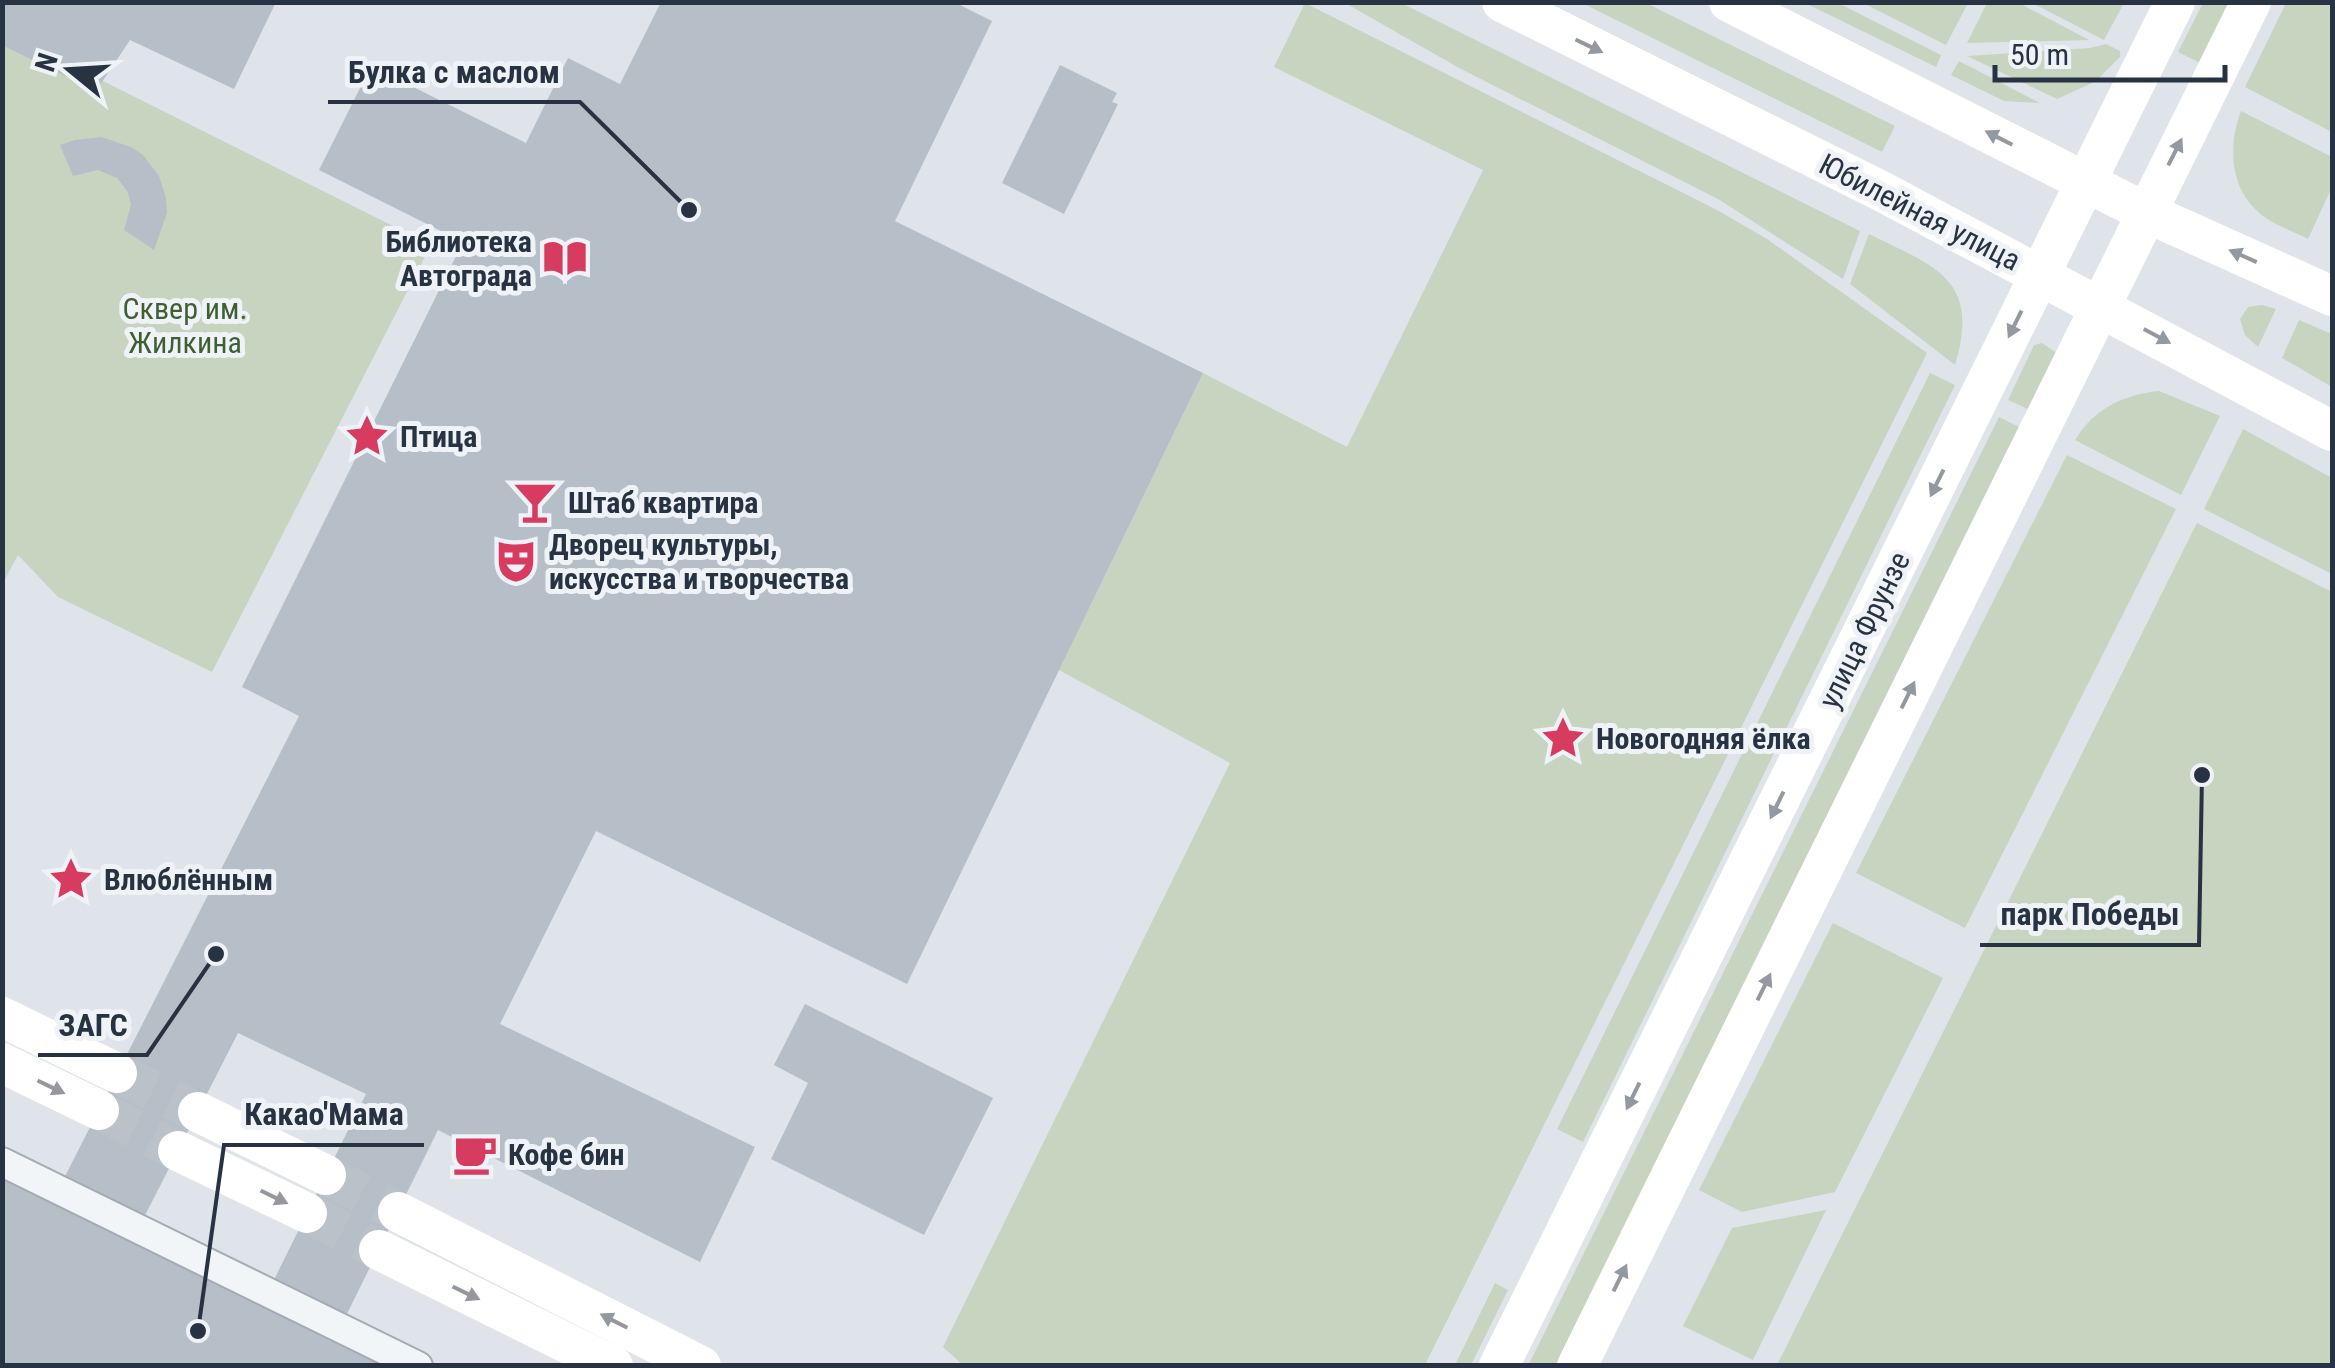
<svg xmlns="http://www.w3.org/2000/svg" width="2335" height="1368" viewBox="0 0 2335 1368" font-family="'Roboto Condensed',sans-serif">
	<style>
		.green { fill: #c7d4c0 }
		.building { fill: #b6bec7; fill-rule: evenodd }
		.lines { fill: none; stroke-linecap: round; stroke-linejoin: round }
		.secondary-tunnel { stroke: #bac1c8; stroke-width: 40; stroke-dasharray: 40 20; stroke-linecap: butt }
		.street-casing { stroke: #a4abb4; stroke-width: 32 }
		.street { stroke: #f2f5f8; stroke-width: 28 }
		.secondary { stroke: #fff; stroke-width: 40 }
		.oneway { fill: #9399a0 }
		.labels { text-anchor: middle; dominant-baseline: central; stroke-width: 10; stroke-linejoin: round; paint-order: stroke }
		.street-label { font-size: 30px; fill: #273342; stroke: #eff3f7 }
		.poi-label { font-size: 30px; font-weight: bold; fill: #273342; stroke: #eff3f7; text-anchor: start }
		.park-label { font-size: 30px; fill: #3f5f33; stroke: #eff3f7 }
		.leader { fill: none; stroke: #273342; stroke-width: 4 }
		.callout-dot { fill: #273342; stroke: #eff3f7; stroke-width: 4 }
		.callout-label { font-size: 32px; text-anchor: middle; font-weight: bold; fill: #273342; stroke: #eff3f7; stroke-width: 10; stroke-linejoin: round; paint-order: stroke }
	</style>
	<rect width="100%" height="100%" fill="#dfe4ea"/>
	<g class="green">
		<path d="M 1305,3 L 1719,211 L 1767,239 L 1927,353 L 1425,1365 L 964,1366 L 943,1347 L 1230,763 L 1059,670 L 1203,373 L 1347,447 L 1483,170 L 1274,67 Z"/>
		<path d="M 1345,3 L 1401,3 L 1860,231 L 1843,279 L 1718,199 L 1461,69 Z"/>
		<path d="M 1582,3 L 1646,3 L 1895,126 L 1882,152 Z"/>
		<path d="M 1805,3 L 1838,3 L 1941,55 L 1936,67 Z"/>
		<path d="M 1863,3 L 1968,3 L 1946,45 Z"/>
		<path d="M 1987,3 L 2019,3 L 2089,40 L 1967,43 Z"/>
		<path d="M 2032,3 L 2123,2 L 2124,3 L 2104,40 Z"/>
		<path d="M 2203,3 L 2230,3 L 2200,63 L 2178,52 Z"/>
		<path d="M 2286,3 L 2332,3 L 2332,132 L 2245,87 Z"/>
		<path d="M 3,31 L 431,245 L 212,672 L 58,597 L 18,555 L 3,583 Z"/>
		<path d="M 2106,44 L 2120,51 L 2120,57 L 2096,81 L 2057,99 L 1967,56 L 2090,48 Z"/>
		<path d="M 1959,61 L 2040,103 L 2004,101 L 1951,75 Z"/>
		<path d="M 2241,111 L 2332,157 L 2332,187 L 2308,239 C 2290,230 2268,223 2254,208 C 2229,183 2229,142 2241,111 Z"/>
		<path d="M 1869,234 C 1935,267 1981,278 1955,365 L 1850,284 Z"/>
		<path d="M 2262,305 L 2276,309 L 2258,347 L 2245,335 L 2240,319 L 2248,307 Z"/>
		<path d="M 2299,320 L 2332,334 L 2332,387 L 2282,358 Z"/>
		<path d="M 2042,343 L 2055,352 L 2057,360 L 2032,411 L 2008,400 L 2034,345 Z"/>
		<path d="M 1930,373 L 1955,385 L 1583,1142 L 1557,1129 Z"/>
		<path d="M 2159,391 L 2220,416 L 2181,495 L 2075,440 C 2094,409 2122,395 2159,391 Z"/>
		<path d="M 1999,417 L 2023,429 L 1556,1365 L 1528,1366 Z"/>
		<path d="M 2243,429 L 2332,478 L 2332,574 L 2204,509 Z"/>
		<path d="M 2067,455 L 2176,509 L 1965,928 L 1856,873 Z"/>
		<path d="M 2197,523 L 2332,592 L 2332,1365 L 1777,1365 Z"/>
		<path d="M 1833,923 L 1943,978 L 1835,1192 L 1742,1212 L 1699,1190 Z"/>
		<path d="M 1826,1210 L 1753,1360 L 1683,1326 L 1732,1228 Z"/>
		<path d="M 1495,1283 L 1508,1290 L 1471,1365 L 1455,1365 Z"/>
	</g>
	<g class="building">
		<path d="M 2,2 L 276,2 L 234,89 L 130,40 L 96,91 L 2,45 Z"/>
		<path d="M 661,2 L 954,2 L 992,21 L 895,221 L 1203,373 L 907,984 L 596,831 L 500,1024 L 755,1147 L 700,1262 L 438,1130 L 334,1340 L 384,1366 L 2,1366 L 2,1172 L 54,1198 L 299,716 L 242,687 L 463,242 L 319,170 L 371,66 L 526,143 L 568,58 L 620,84 ZM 238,1033 L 366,1094 L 262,1304 L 133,1239 Z"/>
		<path d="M 1060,65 L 1117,93 L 1112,102 L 1118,104 L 1064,214 L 1002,183 Z"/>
		<path d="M 101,137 L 131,147 L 143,155 L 159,176 L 166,198 L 167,213 L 154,250 L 124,230 L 131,205 L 128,192 L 117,178 L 98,170 L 73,176 L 60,145 L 75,140 Z"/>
		<path d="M 805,1004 L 993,1098 L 924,1235 L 771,1159 L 808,1083 L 774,1065 Z"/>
	</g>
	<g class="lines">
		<g class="secondary-tunnel">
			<path d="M 117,1073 L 198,1112"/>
			<path d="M 99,1110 L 178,1151"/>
			<path d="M 326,1175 L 398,1212"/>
			<path d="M 307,1213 L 379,1250"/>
		</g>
		<g class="street-casing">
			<path id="street" d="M 2,1162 L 418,1366"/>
		</g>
		<use href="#street" class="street"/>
		<g class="secondary">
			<path d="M 1502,2 L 1881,191 L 2332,431"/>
			<path d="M 1729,2 L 2145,212 L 2332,296"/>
			<path d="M 2,1017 L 117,1073"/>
			<path d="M 2,1063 L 99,1110"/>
			<path d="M 198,1112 L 326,1175"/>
			<path d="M 178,1151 L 307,1213"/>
			<path d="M 398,1212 L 701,1366"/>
			<path d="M 379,1250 L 613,1366"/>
			<path d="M 1499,1366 L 2175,2"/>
			<path d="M 1577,1366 L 2251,2"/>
		</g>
	</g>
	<defs><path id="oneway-solid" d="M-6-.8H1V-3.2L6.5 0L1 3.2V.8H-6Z" transform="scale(2.5)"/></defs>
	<g class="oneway">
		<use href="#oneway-solid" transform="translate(1589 46) rotate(26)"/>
		<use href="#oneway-solid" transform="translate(1999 138) rotate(-153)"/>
		<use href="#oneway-solid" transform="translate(2175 152) rotate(-63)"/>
		<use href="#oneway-solid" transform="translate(2243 256) rotate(-156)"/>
		<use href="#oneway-solid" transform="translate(2015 324) rotate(116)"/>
		<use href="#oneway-solid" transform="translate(2157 336) rotate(28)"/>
		<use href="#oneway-solid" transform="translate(1937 483) rotate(116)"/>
		<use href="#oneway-solid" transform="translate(1908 695) rotate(-64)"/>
		<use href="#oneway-solid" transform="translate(1777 805) rotate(116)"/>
		<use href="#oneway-solid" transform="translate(1764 987) rotate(-64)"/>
		<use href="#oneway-solid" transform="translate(51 1087) rotate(26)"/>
		<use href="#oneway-solid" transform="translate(1633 1096) rotate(116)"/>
		<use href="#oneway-solid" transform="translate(274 1197) rotate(26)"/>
		<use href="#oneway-solid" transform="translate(1620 1278) rotate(-64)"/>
		<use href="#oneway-solid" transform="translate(466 1293) rotate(26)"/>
		<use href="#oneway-solid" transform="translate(614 1321) rotate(-153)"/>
	</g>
	<defs>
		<g id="library-bare" transform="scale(3.45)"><path d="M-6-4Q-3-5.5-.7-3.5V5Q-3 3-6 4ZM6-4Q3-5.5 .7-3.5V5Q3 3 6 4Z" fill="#d83b60" stroke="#eff3f7" stroke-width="2.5" paint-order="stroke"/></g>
		<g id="sight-bare" transform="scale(3.45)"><path d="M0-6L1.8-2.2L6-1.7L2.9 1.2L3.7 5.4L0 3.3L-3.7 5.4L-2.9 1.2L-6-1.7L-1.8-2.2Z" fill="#d83b60" stroke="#eff3f7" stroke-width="2.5" paint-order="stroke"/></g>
		<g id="bar-bare" transform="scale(3.45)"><path d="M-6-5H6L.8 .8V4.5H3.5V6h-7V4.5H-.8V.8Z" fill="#d83b60" stroke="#eff3f7" stroke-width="2.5" paint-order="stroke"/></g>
		<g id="theatre-bare" transform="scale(3.45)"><path d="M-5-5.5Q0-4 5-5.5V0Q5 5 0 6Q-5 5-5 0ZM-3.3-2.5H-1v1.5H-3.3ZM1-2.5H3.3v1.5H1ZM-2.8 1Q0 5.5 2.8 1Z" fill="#d83b60" stroke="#eff3f7" stroke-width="2.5" paint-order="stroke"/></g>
		<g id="cafe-bare" transform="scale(3.45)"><path d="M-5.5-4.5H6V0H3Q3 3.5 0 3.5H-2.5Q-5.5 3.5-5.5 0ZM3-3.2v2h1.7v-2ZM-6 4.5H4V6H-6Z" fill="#d83b60" stroke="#eff3f7" stroke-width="2.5" paint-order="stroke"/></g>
	</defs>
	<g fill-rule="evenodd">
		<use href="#library-bare" x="565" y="258"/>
		<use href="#sight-bare" x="367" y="436"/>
		<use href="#bar-bare" x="535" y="502"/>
		<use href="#theatre-bare" x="516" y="561"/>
		<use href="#sight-bare" x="1563" y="738"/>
		<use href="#sight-bare" x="71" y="879"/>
		<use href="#cafe-bare" x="475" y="1154"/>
	</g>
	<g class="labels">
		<g class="street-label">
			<text transform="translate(1920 212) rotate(27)">Юбилейная улица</text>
			<text transform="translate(1864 630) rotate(-64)">улица Фрунзе</text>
		</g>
		<g class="poi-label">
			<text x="532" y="241" text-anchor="end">Библиотека<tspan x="532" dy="34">Автограда</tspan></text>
			<text x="400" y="436">Птица</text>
			<text x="568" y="502">Штаб квартира</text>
			<text x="549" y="544">Дворец культуры,<tspan x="549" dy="34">искусства и творчества</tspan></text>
			<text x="1596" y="738">Новогодняя ёлка</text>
			<text x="104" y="879">Влюблённым</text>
			<text x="508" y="1154">Кофе бин</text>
		</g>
		<g class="park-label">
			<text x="185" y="308">Сквер им.<tspan x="185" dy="34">Жилкина</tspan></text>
		</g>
	</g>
	<path class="leader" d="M689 210L580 102H328M2202 775L2199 945H1980M216 954L147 1055H38M198 1331L224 1145H424"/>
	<g class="callout-dot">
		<circle cx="689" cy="210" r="10"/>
		<circle cx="2202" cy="775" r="10"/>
		<circle cx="216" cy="954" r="10"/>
		<circle cx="198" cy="1331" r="10"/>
	</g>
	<g class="callout-label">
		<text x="454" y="83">Булка с маслом</text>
		<text x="2090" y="925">парк Победы</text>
		<text x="93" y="1036">ЗАГС</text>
		<text x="324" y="1125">Какао'Мама</text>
	</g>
	<rect width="2335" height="1368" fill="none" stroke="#273342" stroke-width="10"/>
	<g transform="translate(70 70) rotate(288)" stroke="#eff3f7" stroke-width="8" paint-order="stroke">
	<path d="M0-8L18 38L0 25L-18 38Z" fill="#273342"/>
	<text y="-15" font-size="28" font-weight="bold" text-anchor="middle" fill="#273342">N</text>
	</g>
	<path d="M1995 65v15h230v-15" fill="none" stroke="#273342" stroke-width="5"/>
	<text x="2010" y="65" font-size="30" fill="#273342" stroke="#eff3f7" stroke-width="8" paint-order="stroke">50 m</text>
</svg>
